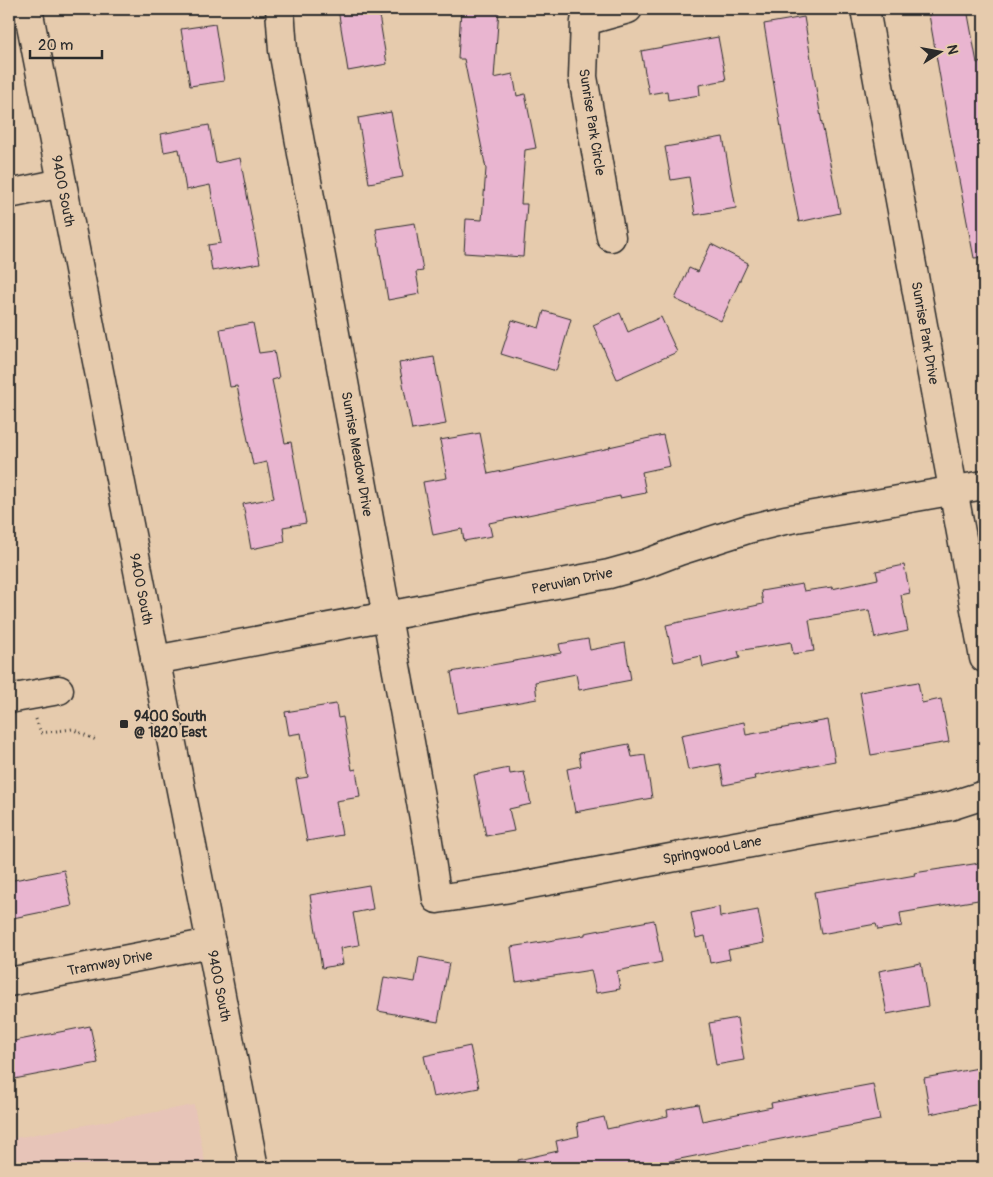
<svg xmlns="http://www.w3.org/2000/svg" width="993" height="1177" viewBox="0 0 993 1177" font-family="Pangolin,sans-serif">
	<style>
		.built { fill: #e7c4b8 }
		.building { fill: #e9b5d0; stroke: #2b2b2b }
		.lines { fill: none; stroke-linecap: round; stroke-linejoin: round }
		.minor-casing { stroke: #2b2b2b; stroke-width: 31 }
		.major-casing { stroke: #2b2b2b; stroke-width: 31 }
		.path { stroke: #2b2b2b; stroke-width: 3; stroke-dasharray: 1 4; stroke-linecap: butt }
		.minor { stroke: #e6cbad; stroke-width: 28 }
		.major { stroke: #e6cbad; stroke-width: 28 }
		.poi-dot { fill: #2b2b2b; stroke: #e6cbad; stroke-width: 2 }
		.labels { text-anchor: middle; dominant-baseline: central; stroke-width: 4; stroke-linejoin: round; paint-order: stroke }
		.street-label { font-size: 14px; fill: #2b2b2b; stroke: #e6cbad }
		.poi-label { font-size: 14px; font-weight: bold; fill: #2b2b2b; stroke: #e6cbad; text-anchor: start }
	</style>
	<rect width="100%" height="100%" fill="#e6cbad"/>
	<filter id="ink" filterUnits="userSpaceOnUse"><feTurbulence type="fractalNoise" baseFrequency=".02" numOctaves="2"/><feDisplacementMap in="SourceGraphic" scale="10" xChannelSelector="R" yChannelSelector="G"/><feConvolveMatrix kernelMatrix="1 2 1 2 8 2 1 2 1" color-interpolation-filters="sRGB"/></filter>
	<g filter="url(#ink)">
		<path class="built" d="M 194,1105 L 206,1168 L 9,1168 L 9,1139 Z"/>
		<g class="building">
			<path d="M 338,9 L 378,9 L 387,64 L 348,71 Z"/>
			<path d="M 461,9 L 499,9 L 494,78 L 513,74 L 517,96 L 525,94 L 536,148 L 525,150 L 521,204 L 527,204 L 523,257 L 464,253 L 466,219 L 482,220 L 486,169 L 464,59 L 458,59 Z"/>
			<path d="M 928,9 L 967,9 L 977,63 L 984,62 L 984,257 L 974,258 L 948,123 Z"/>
			<path d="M 804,17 L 822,124 L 840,213 L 799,222 L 783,140 L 764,24 Z"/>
			<path d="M 215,24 L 224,81 L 190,86 L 181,29 Z"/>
			<path d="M 718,37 L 726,80 L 699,85 L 700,95 L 668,100 L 667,91 L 649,94 L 641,51 Z"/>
			<path d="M 391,112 L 403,177 L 369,183 L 358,118 Z"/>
			<path d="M 209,125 L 216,163 L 240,158 L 260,263 L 212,271 L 208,245 L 221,243 L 210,185 L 186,190 L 179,149 L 164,152 L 161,134 Z"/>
			<path d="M 723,137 L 736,208 L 695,215 L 689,177 L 671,180 L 665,147 Z"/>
			<path d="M 415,223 L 423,271 L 416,272 L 420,294 L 388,300 L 376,229 Z"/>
			<path d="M 711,244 L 748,263 L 721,321 L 675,299 L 689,268 L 698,272 Z"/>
			<path d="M 544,311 L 571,319 L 556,371 L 501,354 L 512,320 L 539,328 Z"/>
			<path d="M 620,313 L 628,332 L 661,317 L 677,352 L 617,379 L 593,325 Z"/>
			<path d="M 253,323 L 259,353 L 274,351 L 279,378 L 272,380 L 285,443 L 291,442 L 306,523 L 283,527 L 285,542 L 251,549 L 243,504 L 274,498 L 267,462 L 253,465 L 237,386 L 230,387 L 220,329 Z"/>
			<path d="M 434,357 L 446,424 L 412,430 L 399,363 Z"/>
			<path d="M 480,433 L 488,474 L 610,448 L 609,447 L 663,435 L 670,466 L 642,472 L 646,493 L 620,498 L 620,496 L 489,523 L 492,536 L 464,541 L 462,529 L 433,535 L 423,482 L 447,478 L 440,440 Z"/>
			<path d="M 904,565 L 910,593 L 901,595 L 908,631 L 875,638 L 869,610 L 809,620 L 814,651 L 793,654 L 791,642 L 738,651 L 740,658 L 703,667 L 701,656 L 674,662 L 666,625 L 763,604 L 761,591 L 802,584 L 804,591 L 832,587 L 832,589 L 878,579 L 876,571 Z"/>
			<path d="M 588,639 L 590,650 L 625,643 L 631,680 L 579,690 L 576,674 L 535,682 L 537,699 L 458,713 L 451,672 L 561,653 L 559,644 Z"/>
			<path d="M 918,682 L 922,703 L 941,699 L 949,742 L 871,755 L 860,692 Z"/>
			<path d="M 336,704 L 338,718 L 343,717 L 352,770 L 356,769 L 360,797 L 336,801 L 342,835 L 307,841 L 296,779 L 308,777 L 301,733 L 289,735 L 285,712 Z"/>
			<path d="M 828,720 L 835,761 L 754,776 L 755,779 L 724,785 L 720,764 L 688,770 L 681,735 L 744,722 L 746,735 Z"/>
			<path d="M 629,744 L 632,757 L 645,755 L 652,798 L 575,812 L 567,769 L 581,766 L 579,753 Z"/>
			<path d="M 509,768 L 510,774 L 524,772 L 531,804 L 509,809 L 514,831 L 486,836 L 474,775 Z"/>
			<path d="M 980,863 L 984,889 L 984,899 L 900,913 L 902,926 L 878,930 L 876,924 L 821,934 L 814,892 L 893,879 L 915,875 L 914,873 Z"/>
			<path d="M 64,870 L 72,906 L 13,918 L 9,900 L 9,881 Z"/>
			<path d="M 369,885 L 373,909 L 353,913 L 359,945 L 340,948 L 343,964 L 322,968 L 310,895 Z"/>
			<path d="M 719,907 L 720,917 L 758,910 L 764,943 L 728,950 L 730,959 L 710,963 L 705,936 L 696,938 L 691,913 Z"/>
			<path d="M 654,920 L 662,962 L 617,971 L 620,989 L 596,993 L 591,970 L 516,982 L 511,947 L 585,935 L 585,933 Z"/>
			<path d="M 419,957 L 449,963 L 438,1022 L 378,1011 L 384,977 L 415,982 Z"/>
			<path d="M 921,963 L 928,1006 L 887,1014 L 879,971 Z"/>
			<path d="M 737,1018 L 744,1060 L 716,1065 L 709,1023 Z"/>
			<path d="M 90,1026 L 98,1063 L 9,1080 L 9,1042 Z"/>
			<path d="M 470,1046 L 479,1088 L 433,1097 L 424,1056 Z"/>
			<path d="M 984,1067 L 984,1103 L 930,1114 L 924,1078 Z"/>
			<path d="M 873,1084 L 880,1120 L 760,1143 L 635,1168 L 519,1168 L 518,1160 L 558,1151 L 556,1141 L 579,1136 L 577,1123 L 604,1117 L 607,1129 L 668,1116 L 667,1110 L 698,1104 L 702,1121 L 772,1107 L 771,1103 Z"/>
		</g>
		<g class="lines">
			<g class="minor-casing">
				<g id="minor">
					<path d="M 280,9 L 283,50 L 427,835 L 437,899 L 504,889 L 950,806 L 984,795"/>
					<path d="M 865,9 L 984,658"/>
					<path d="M 9,194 L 62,183"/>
					<path d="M 611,237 L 583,77 L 585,21 L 628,9"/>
					<path d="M 155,660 L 609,574 L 645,564 L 679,551 L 748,529 L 785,520 L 984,485"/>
					<path d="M 9,699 L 59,690"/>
					<path d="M 9,982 L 211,943"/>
				</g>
			</g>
			<g class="major-casing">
				<path id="major" d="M 28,9 L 211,943 L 254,1168"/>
			</g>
			<path class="path" d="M 36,719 L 41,733 L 72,729 L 96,740"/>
			<use href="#minor" class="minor"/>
			<use href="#major" class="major"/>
		</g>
	</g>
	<rect class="poi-dot" x="119" y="719" width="10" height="10" rx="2.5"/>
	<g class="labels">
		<g class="street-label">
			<text transform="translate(592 122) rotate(81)">Sunrise Park Circle</text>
			<text transform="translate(63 191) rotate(79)">9400 South</text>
			<text transform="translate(925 333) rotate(80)">Sunrise Park Drive</text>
			<text transform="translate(357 454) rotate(80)">Sunrise Meadow Drive</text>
			<text transform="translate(572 581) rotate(-12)">Peruvian Drive</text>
			<text transform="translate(141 589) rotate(79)">9400 South</text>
			<text transform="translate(712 850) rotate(-11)">Springwood Lane</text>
			<text transform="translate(110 963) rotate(-11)">Tramway Drive</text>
			<text transform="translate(219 986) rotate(79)">9400 South</text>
		</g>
		<g class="poi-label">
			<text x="134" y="716">9400 South<tspan x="134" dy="16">@ 1820 East</tspan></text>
		</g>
	</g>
	<rect width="993" height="1177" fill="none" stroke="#e6cbad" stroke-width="30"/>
	<rect x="15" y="15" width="963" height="1147" fill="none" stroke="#2b2b2b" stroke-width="2" filter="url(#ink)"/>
	<g transform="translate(940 52) rotate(79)" stroke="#e6cbad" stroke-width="4" paint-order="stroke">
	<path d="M0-4L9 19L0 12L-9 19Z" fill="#2b2b2b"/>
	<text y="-8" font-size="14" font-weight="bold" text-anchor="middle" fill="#2b2b2b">N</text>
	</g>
	<path d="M30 50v8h72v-8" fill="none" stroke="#2b2b2b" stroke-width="2.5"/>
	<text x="38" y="50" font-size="15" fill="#2b2b2b" stroke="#e6cbad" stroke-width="4" paint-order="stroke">20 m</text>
</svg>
